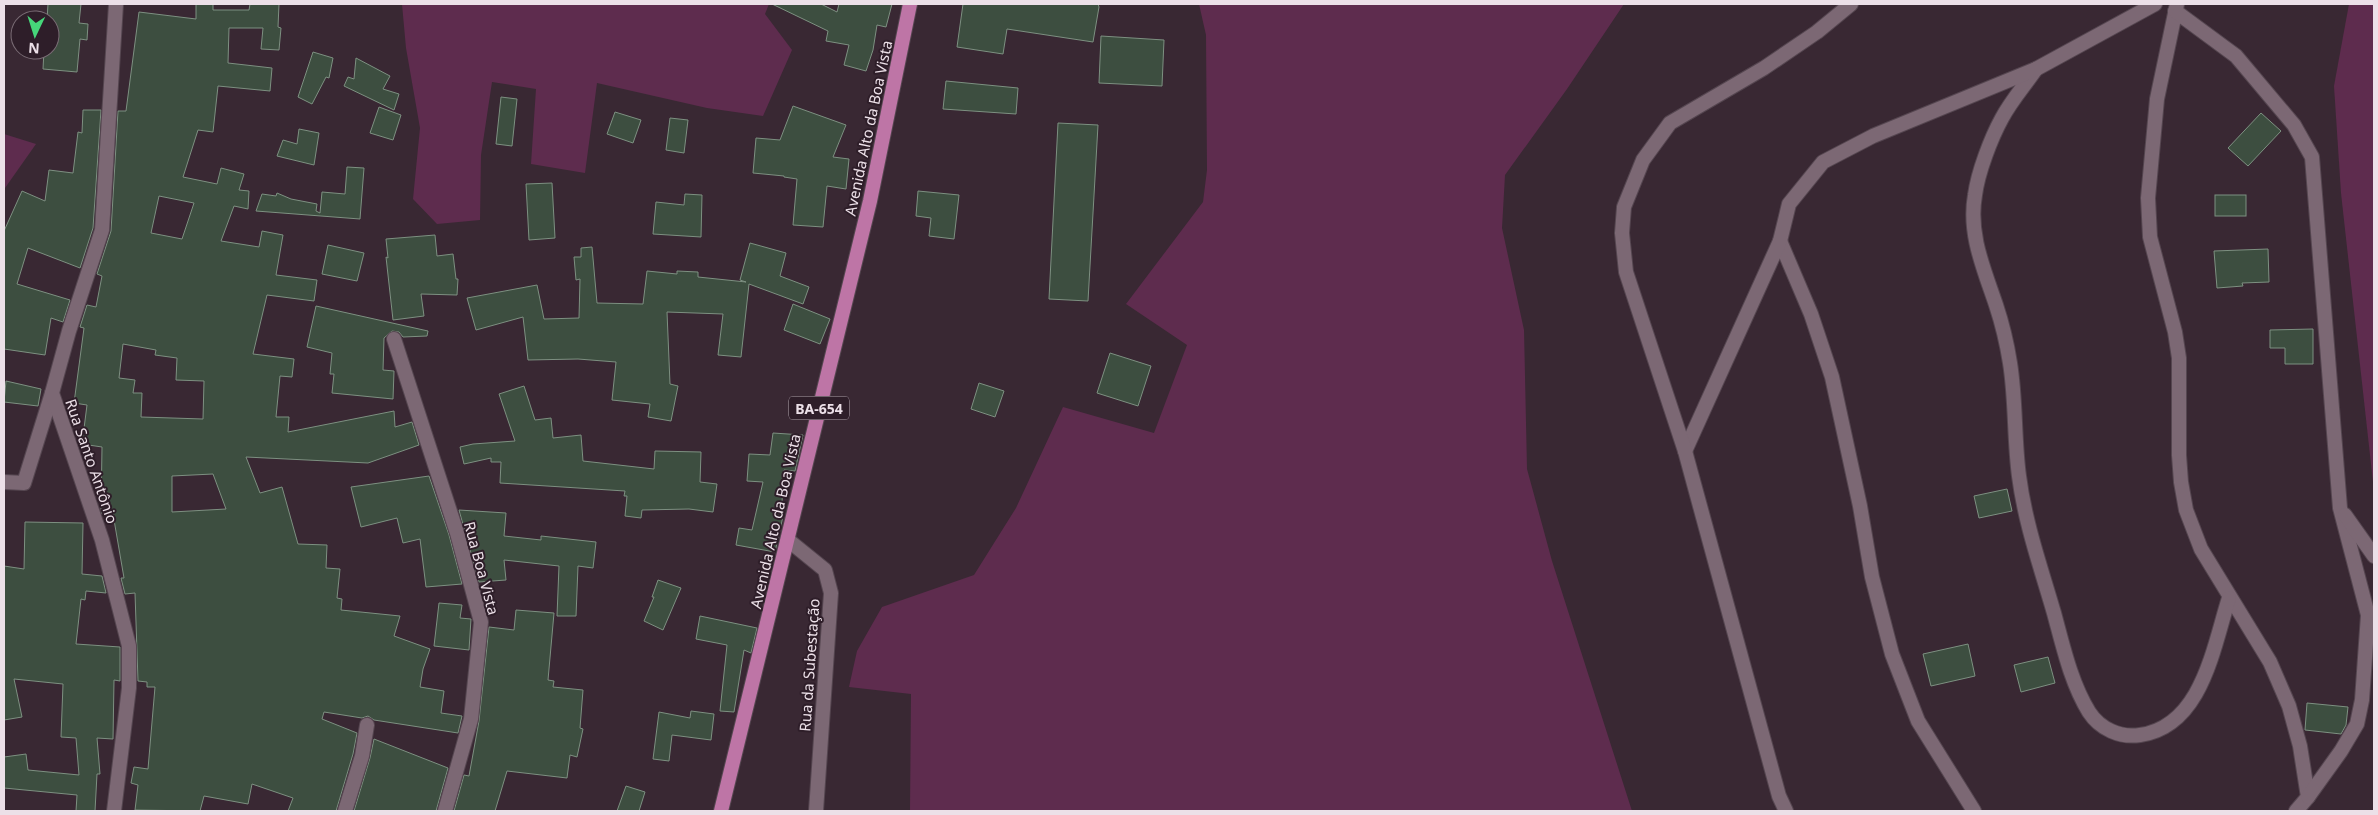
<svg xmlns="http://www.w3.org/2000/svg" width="2378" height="815" viewBox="0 0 2378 815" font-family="'Noto Sans',sans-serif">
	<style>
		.green { fill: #5e2c4e }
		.building { fill: #3d4e40; stroke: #7d9081; fill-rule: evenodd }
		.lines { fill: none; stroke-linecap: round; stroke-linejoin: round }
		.minor-casing { stroke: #554650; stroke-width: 16 }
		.primary-casing { stroke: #554650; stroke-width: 16 }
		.minor { stroke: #7c6874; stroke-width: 14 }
		.primary { stroke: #be75a6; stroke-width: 14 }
		.labels { text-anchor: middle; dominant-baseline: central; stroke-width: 4; stroke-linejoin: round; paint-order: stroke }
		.shield { fill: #2e1e29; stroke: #b3a6af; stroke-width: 1 }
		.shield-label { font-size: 14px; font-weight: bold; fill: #ece0e8 }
		.street-label { font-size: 15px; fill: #ece0e8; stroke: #2e1e29 }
	</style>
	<rect width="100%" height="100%" fill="#392833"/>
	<g class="green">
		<path d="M 402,4 L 769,4 L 765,14 L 792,50 L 763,116 L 707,108 L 597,83 L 585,173 L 531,164 L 536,89 L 492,82 L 481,155 L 480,220 L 437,224 L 413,199 L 420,128 L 406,48 Z"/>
		<path d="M 1199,4 L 1624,4 L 1567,89 L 1505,175 L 1502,228 L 1524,330 L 1527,469 L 1552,561 L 1632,811 L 910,811 L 911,694 L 849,687 L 857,651 L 882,607 L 974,575 L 1016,508 L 1063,407 L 1154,433 L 1187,345 L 1126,304 L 1203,202 L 1207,170 L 1206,35 Z"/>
		<path d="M 2349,4 L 2374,4 L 2374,491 L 2341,193 L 2334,86 Z"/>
		<path d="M 4,134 L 36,144 L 5,188 L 4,188 Z"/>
	</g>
	<g class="building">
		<path d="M 48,4 L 81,4 L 79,23 L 88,24 L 87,40 L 80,39 L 77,72 L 43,69 L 44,50 L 50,50 L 50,20 L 47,20 Z"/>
		<path d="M 196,4 L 213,4 L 213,10 L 249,10 L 250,4 L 279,4 L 278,27 L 281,28 L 279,50 L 261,49 L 263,28 L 229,28 L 228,63 L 272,68 L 270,91 L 218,86 L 213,132 L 198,130 L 183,177 L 217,184 L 221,168 L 244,174 L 239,190 L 249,191 L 248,209 L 234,206 L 221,241 L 259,247 L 262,231 L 283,235 L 276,275 L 317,280 L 314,301 L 267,295 L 253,354 L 294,359 L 292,377 L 280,376 L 276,417 L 289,417 L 288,432 L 394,411 L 395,427 L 412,422 L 419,445 L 368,463 L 246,457 L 260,493 L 282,487 L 298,544 L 327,545 L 326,568 L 340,569 L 337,598 L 342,599 L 341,610 L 400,616 L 394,636 L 430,649 L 423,669 L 420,687 L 444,691 L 441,713 L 462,716 L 458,733 L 374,720 L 368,716 L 362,718 L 324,712 L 322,719 L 357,733 L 353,754 L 336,811 L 288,811 L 293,798 L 252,784 L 248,804 L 204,796 L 200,811 L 135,810 L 138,785 L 131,783 L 134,767 L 148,769 L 155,687 L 147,687 L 147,682 L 138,681 L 135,593 L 125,594 L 121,578 L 124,578 L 113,514 L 102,514 L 101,509 L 102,447 L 82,444 L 87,405 L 74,403 L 84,328 L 80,327 L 87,305 L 96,307 L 102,276 L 97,274 L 111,231 L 118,111 L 126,111 L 139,12 L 196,19 ZM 159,196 L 194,203 L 182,239 L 151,233 ZM 123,344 L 156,350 L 155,355 L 177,358 L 176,380 L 204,381 L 203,419 L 141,417 L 142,393 L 133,393 L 135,380 L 119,378 ZM 213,474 L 226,509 L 172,512 L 172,476 Z"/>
		<path d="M 772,4 L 821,4 L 837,12 L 839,4 L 892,4 L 886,27 L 877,25 L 873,50 L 866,71 L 844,65 L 849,45 L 826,41 L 828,31 Z"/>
		<path d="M 963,4 L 1098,4 L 1099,7 L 1093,42 L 1007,29 L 1003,54 L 957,47 Z"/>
		<path d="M 1101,36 L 1164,40 L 1162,86 L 1099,83 Z"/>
		<path d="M 313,52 L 333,58 L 329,78 L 326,77 L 312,104 L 298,97 Z"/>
		<path d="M 356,58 L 390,76 L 383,89 L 399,94 L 394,110 L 344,86 L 348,77 L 354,79 Z"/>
		<path d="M 946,81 L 1018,88 L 1016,114 L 943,109 Z"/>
		<path d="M 501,97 L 517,99 L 512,146 L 496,144 Z"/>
		<path d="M 793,106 L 846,125 L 833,157 L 849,159 L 846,189 L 827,186 L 823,227 L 793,225 L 797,179 L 784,177 L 784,176 L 753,173 L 756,138 L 780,140 Z"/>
		<path d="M 379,107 L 401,115 L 393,140 L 370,133 Z"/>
		<path d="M 83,110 L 101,110 L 93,228 L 80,268 L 28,248 L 17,284 L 70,300 L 63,322 L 51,318 L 45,355 L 4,349 L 4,231 L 22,191 L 45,201 L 49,170 L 73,173 L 78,132 L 82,133 Z"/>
		<path d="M 615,112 L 641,120 L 633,143 L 607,134 Z"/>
		<path d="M 2261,113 L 2281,131 L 2248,166 L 2228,148 Z"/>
		<path d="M 670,118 L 688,120 L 684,153 L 666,150 Z"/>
		<path d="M 1058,123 L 1098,125 L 1088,301 L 1049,299 Z"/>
		<path d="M 299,129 L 319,133 L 314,165 L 277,156 L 283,140 L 297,144 Z"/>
		<path d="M 347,167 L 364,168 L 360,219 L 256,211 L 262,194 L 276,196 L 277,193 L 291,199 L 317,204 L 316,211 L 320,213 L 322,192 L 345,194 Z"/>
		<path d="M 552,183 L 555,238 L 529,240 L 526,184 Z"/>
		<path d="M 918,191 L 959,195 L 954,239 L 929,236 L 931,218 L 916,216 Z"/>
		<path d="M 685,194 L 702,195 L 701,237 L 653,234 L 656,202 L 684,205 Z"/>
		<rect x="2215" y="195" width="31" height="21"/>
		<path d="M 435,235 L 437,256 L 453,254 L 456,279 L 458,279 L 457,295 L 421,294 L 424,316 L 393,320 L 386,257 L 388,258 L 386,239 Z"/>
		<path d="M 750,243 L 786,253 L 780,276 L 809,287 L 803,304 L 749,284 L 741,357 L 718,355 L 723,314 L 667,312 L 670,384 L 678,386 L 671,421 L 648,417 L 650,404 L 612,400 L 616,362 L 578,359 L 528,360 L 523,317 L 476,330 L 467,298 L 537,285 L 544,319 L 579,318 L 580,279 L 576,280 L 574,257 L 581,257 L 581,248 L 592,247 L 597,303 L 643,304 L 647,271 L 677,274 L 677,271 L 698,272 L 698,277 L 746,282 L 740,280 Z"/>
		<path d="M 328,245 L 364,253 L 357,281 L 322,274 Z"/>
		<path d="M 2268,249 L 2269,282 L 2242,283 L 2243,286 L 2217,288 L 2214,251 Z"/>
		<path d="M 793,304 L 830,319 L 820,344 L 784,330 Z"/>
		<path d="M 316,306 L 428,331 L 427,336 L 403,337 L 399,332 L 392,331 L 384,338 L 383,370 L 394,371 L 393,399 L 332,393 L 334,374 L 330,374 L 332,353 L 307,347 Z"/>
		<path d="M 2313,329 L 2313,364 L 2285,364 L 2285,348 L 2270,348 L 2270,330 Z"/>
		<path d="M 1110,353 L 1151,366 L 1138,406 L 1097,393 Z"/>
		<path d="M 6,381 L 41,389 L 38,406 L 4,402 Z"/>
		<path d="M 979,383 L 1004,391 L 995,417 L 971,409 Z"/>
		<path d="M 524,386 L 535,420 L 551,418 L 553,438 L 581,435 L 583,461 L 654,469 L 655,451 L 701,452 L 700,482 L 717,484 L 713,512 L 689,509 L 642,510 L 641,518 L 625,516 L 627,496 L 624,496 L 625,491 L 500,483 L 501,462 L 491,462 L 491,458 L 464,464 L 460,447 L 473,444 L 515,441 L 499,394 Z"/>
		<path d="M 773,433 L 803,435 L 795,471 L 784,470 L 782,502 L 786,503 L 775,552 L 736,545 L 739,528 L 752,530 L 763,482 L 747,481 L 749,454 L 770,455 Z"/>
		<path d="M 429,476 L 449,535 L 462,584 L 426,587 L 420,539 L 403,543 L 397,518 L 361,527 L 351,487 Z"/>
		<path d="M 2007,489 L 2012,511 L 1979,518 L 1974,496 Z"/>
		<path d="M 459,510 L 506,513 L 504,536 L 541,540 L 541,536 L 596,542 L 593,568 L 578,566 L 576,616 L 557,616 L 559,566 L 504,560 L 506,580 L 479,582 Z"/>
		<path d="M 25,522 L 83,523 L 82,574 L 102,576 L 106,593 L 86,591 L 85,600 L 81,599 L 76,644 L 120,647 L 120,681 L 114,680 L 113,739 L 97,738 L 100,774 L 97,774 L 95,811 L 76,811 L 77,795 L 4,788 L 4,757 L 26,754 L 28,770 L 79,775 L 76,738 L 61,737 L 63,684 L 14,679 L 22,717 L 4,720 L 4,566 L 24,569 Z"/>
		<path d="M 658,580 L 681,588 L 663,630 L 644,621 L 654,597 L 652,597 Z"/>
		<path d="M 439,603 L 462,605 L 460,618 L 471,619 L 469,650 L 434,646 Z"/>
		<path d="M 516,610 L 554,613 L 548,680 L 554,681 L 553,687 L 583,690 L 580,728 L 583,729 L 577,757 L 570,755 L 567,778 L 507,771 L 495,811 L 454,811 L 464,775 L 469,776 L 479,721 L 489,627 L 514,630 Z"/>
		<path d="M 700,616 L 757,628 L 751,653 L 744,650 L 734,712 L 720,711 L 727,645 L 696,639 Z"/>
		<path d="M 1968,644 L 1975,676 L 1931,686 L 1923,654 Z"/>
		<path d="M 2048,657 L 2055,683 L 2021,692 L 2014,665 Z"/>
		<path d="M 2307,703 L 2348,707 L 2346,725 L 2341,734 L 2305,730 Z"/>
		<path d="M 691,711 L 714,714 L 711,740 L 672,735 L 669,761 L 653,759 L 659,712 L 690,718 Z"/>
		<path d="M 374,739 L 448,768 L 436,811 L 354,811 L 370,758 Z"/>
		<path d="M 626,786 L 645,792 L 639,811 L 617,811 Z"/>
	</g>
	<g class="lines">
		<g class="minor-casing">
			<g id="minor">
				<path d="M 2177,4 L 2157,99 L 2148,198 L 2150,237 L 2175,332 L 2179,358 L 2179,455 L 2181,482 L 2186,510 L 2201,549 L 2270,662 L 2289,706 L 2300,746 L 2308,797 L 2296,811"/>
				<path d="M 2175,11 L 2236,56 L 2294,125 L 2312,157 L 2340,508 L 2368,615 L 2362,700 L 2357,724 L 2341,751 L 2308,797"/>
				<path d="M 2036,69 C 2025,85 2011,101 2002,118 C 1991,138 1978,172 1975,195 C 1968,234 1984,269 1996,305 C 2002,323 2007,344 2010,363 C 2016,400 2014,439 2019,476 C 2025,523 2041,568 2054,613 C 2063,646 2071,683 2089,712 C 2100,729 2120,738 2140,735 C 2202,726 2213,648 2229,598"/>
				<path d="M 1780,241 L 1811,314 L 1832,377 L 1860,506 L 1872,577 L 1892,654 L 1918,721 L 1974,811"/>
				<path d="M 394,339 L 457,533 L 481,622 L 471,719 L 445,811"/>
				<path d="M 1685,451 L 1780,241 L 1789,204 L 1823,162 L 1873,136 L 2036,69 L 2155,4"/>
				<path d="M 4,482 L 24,483 L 52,393"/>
				<path d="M 2345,515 L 2374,556"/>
				<path d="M 788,540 L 825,570 L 831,593 L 816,811"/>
				<path d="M 114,811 L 129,688 L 129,646 L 102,540 L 52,393 L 69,331 L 102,230 L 116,4"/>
				<path d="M 345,811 L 362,756 L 367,725"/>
				<path d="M 1786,811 L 1779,796 L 1685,451 L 1626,272 L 1622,233 L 1624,207 L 1643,160 L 1670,123 L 1764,68 L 1817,32 L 1851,4"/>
			</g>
		</g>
		<g class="primary-casing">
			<path id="primary" d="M 721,811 L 870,201 L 910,4"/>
		</g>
		<use href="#minor" class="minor"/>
		<use href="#primary" class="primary"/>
	</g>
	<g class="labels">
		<rect class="shield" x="789" y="396.5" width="60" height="23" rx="4"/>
		<g class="shield-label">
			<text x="819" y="408">BA-654</text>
		</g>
		<g class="street-label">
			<text transform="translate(868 128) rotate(-78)">Avenida Alto da Boa Vista</text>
			<text transform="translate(92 461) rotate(71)">Rua Santo Antônio</text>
			<text transform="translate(775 521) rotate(-77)">Avenida Alto da Boa Vista</text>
			<text transform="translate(482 568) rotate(75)">Rua Boa Vista</text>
			<text transform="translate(809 665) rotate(-86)">Rua da Subestação</text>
		</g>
	</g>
	<rect width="2378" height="815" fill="none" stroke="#ece0e8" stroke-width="10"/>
	<g transform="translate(35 35) rotate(184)"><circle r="24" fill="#2e1e29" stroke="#7a6c75"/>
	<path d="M0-4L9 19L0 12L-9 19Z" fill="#46d77a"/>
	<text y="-8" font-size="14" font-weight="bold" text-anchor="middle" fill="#ece0e8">N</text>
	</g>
</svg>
